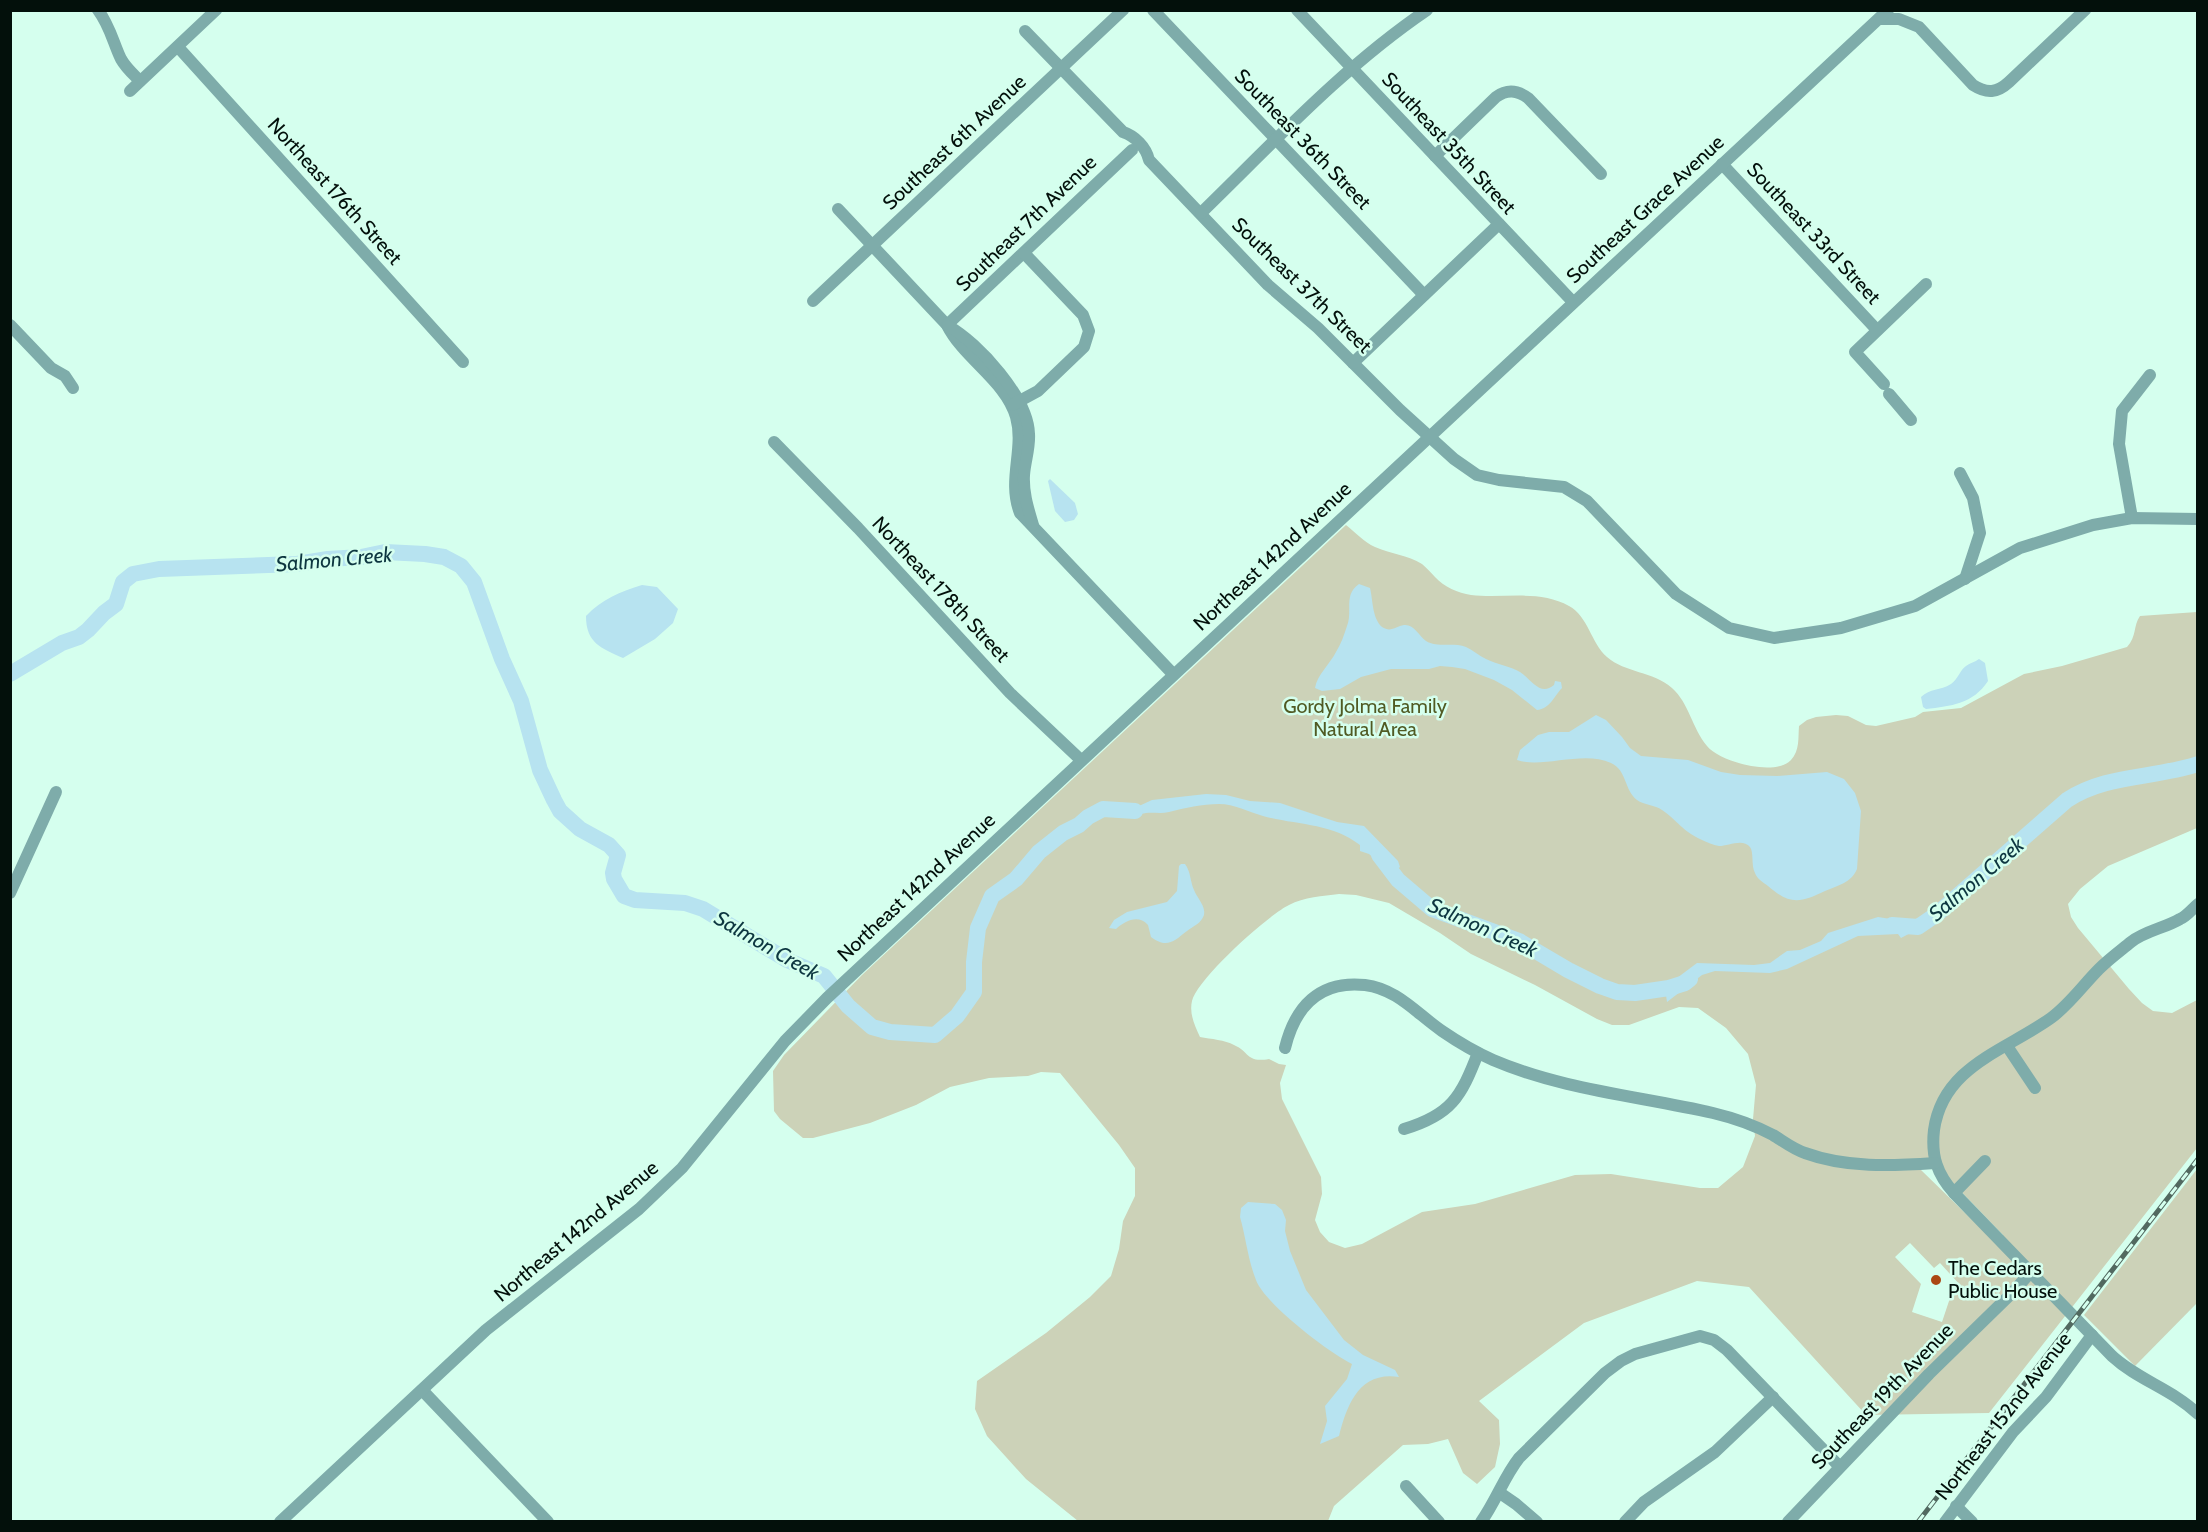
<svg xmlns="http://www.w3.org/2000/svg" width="2208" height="1532" viewBox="0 0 2208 1532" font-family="Cabin,sans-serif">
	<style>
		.green { fill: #ccd2b8; fill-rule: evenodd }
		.water { fill: #b7e3f0 }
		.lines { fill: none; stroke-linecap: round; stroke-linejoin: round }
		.river { stroke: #b7e3f0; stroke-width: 16 }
		.minor { stroke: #7eacaa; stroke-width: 12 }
		.rail-casing { stroke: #526960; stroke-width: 5 }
		.rail { stroke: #d5ffee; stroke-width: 3; stroke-dasharray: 9; stroke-linecap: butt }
		.poi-dot { fill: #ab4713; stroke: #d5ffee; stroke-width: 2 }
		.labels { text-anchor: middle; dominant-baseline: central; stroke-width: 5; stroke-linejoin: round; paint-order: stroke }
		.street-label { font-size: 20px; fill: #03100b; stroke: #d5ffee }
		.park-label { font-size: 20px; fill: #505a23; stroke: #d5ffee }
		.poi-label { font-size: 20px; fill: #03100b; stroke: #d5ffee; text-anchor: start }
		.water-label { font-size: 21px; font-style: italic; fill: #0d3640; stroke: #d5ffee }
	</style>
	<rect width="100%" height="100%" fill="#d5ffee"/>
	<g class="green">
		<path d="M 1346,525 C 1355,532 1364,542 1375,547 C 1390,554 1408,555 1422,564 C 1427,568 1431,573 1435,577 C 1444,587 1458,593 1471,595 C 1503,599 1540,589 1569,606 C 1588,616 1591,643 1607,657 C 1625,673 1653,671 1672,688 C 1689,703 1692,728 1707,746 C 1720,762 1775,777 1791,760 C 1800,750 1798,738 1799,726 L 1807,720 L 1816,717 L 1836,715 L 1848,716 L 1866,725 L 1876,726 L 1915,717 L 1923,712 L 1961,708 L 2024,674 L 2062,666 L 2127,647 C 2137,636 2133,626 2140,616 L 2197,612 L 2197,828 L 2108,866 L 2080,889 L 2068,904 L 2071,917 L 2078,928 L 2129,989 L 2142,1003 L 2153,1011 L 2172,1013 L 2197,1000 L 2197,1148 L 1989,1413 L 1866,1415 L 1749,1287 L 1697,1281 L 1584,1323 L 1479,1401 L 1499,1420 L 1500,1444 L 1495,1467 L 1477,1484 L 1463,1473 L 1448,1439 L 1428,1444 L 1403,1445 L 1334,1506 L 1328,1521 L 1078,1521 L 1026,1479 L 987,1436 L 975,1409 L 977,1381 L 1046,1333 L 1090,1297 L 1111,1276 L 1119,1249 L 1123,1221 L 1135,1196 L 1135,1168 L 1119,1145 L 1060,1073 L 1041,1072 L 1028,1076 L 989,1078 L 950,1087 L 916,1105 L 870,1123 L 813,1138 L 803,1138 L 780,1119 L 774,1111 L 773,1071 L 784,1055 L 862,975 ZM 1339,894 L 1356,895 L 1389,903 L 1440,933 L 1471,954 L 1535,985 L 1597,1019 L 1612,1025 L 1629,1025 L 1679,1007 L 1698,1008 L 1726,1028 L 1748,1054 L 1756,1085 L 1753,1119 L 1755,1136 L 1743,1167 L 1718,1188 L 1700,1188 L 1611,1174 L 1575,1175 L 1475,1204 L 1422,1212 L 1362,1244 L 1345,1248 L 1329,1242 L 1320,1232 L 1315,1220 L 1322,1194 L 1321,1177 L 1282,1099 L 1280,1083 L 1286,1065 L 1279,1064 L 1269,1059 C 1246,1063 1250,1052 1234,1045 C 1225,1040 1211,1039 1200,1037 C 1195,1026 1189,1014 1192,1001 C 1197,979 1268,915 1289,905 C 1304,897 1323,896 1339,894 ZM 1893,1168 L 1943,1169 L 1950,1180 L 2003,1235 L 1996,1243 L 1921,1170 ZM 1910,1243 L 1934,1268 L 1940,1263 L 1961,1286 L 1950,1298 L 1942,1322 L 1912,1312 L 1921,1284 L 1895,1257 Z"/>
		<path d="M 2197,1169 L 2197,1303 L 2135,1366 L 2084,1315 Z"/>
	</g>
	<g class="water">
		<path d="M 1050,479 L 1075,503 L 1078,514 L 1074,520 L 1065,522 L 1055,511 L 1048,481 Z"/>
		<path d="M 1359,584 L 1370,588 C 1373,600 1372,618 1382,627 C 1391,633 1396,626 1404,625 C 1414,624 1419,636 1426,641 C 1437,648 1454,642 1466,647 C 1473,650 1479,656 1486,659 C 1496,664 1512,667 1520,672 C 1531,679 1540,697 1554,685 L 1555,681 L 1561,682 L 1562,688 C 1554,696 1550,709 1537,710 L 1512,690 L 1494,680 L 1465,669 L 1452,667 L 1440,666 L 1429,669 L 1391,669 L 1361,677 L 1340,689 L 1322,691 L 1315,688 C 1317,675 1330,664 1336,652 C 1341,644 1344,635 1347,626 C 1353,611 1343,595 1359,584 Z"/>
		<path d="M 642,585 L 657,587 L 678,609 L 673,623 L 655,639 L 623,658 C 601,648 586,643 586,616 C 601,600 621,591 642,585 Z"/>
		<path d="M 1979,659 L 1985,663 L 1988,681 C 1973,704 1951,706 1926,709 L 1923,707 L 1921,697 C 1930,688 1940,691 1951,684 C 1958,679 1960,670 1966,666 C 1970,663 1975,662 1979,659 Z"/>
		<path d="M 1596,715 L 1606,720 L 1622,737 L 1630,748 L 1641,756 L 1688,760 L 1721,772 L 1740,775 L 1777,776 L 1827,772 L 1844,779 L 1855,793 L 1861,811 L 1857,869 C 1851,883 1839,885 1825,891 C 1800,903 1790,905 1768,886 C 1763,882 1757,879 1755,873 C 1751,866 1754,852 1750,847 C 1743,838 1728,846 1719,846 C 1713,845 1707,842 1702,840 C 1682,831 1678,821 1662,810 C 1655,805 1644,805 1637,800 C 1624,790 1627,770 1611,763 C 1583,750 1542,769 1517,760 L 1520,750 L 1538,735 L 1549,732 L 1569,732 Z"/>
		<path d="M 1206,794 L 1226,795 L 1250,801 L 1280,803 L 1337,822 L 1364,826 L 1398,861 L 1400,867 L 1391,874 L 1369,854 L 1360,851 L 1360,845 C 1332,823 1296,825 1263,816 C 1249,812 1234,804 1219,804 C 1202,804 1185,808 1169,812 C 1161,814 1153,812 1146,813 C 1131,816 1120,819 1105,813 L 1124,806 L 1139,806 L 1152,800 Z"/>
		<path d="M 1181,864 L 1185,864 C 1191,872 1190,881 1194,890 C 1197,898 1206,906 1204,915 C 1201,924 1193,926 1187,931 C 1174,941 1167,949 1151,937 L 1148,925 C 1138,914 1125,921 1116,929 L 1109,928 L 1114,920 L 1127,912 L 1167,902 L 1177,891 L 1179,866 Z"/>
		<path d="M 1878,917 L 1903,921 L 1918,929 L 1901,938 L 1898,934 L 1858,936 L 1787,969 L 1770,973 L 1715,971 L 1702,975 L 1667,1002 L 1666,995 L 1677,978 L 1697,963 L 1754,965 L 1770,963 L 1787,951 L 1800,950 L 1821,941 L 1828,933 Z"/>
		<path d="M 1248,1202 L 1275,1204 L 1282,1210 L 1286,1220 L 1285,1231 L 1290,1251 L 1306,1290 L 1344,1340 L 1363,1355 L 1395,1370 L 1399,1377 C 1359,1371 1347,1405 1339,1436 L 1320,1444 L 1327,1421 L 1325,1406 L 1347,1379 L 1352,1364 C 1328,1352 1265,1304 1256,1280 C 1248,1260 1246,1238 1240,1217 L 1241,1208 Z"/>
	</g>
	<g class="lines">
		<g class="river">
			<path d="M 10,674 L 62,643 L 79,637 L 88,630 L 104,613 L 116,604 L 123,582 L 133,574 L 159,569 L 297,564 L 328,559 L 361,557 L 385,552 L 425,554 L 444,557 L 461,566 L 474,582 L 502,659 L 521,701 L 540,770 L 554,800 L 560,811 L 580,829 L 609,845 L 618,855 L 613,873 L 614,879 L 624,896 L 635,900 L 685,903 L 703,909 L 787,960 L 824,976 L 848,1006 L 872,1027 L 890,1032 L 935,1035 L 957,1016 L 974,992 L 974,962 L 978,928 L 992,896 L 1016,879 L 1039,852 L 1063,833 L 1079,825 L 1088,817 L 1103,809 L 1135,811"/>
			<path d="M 1379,855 L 1398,880 L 1432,909 L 1519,941 L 1568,970 L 1600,986 L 1617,992 L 1635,993 L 1669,988 L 1685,983 L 1690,979"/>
			<path d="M 1892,925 L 1918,927 L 1937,914 L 2067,800 C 2107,774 2152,779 2198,764"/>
		</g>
		<g class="minor">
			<path d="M 98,10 C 110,26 113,42 121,59 C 126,68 133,74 140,81"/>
			<path d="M 1153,10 L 1424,295"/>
			<path d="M 1297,10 L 1573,302"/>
			<path d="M 1879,19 L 1899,19 L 1919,27 L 1973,85 C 1987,94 1997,93 2009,82 L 2085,10"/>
			<path d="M 1025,31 L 1123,132 C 1135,136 1146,147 1149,160 L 1268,285 L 1318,328 L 1400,410 L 1454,459 L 1477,475 L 1499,480 L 1564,487 L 1587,501 L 1676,594 L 1729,628 L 1774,638 L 1841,628 L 1915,606 L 2020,548 L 2093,525 L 2132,518 L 2198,519"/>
			<path d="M 178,47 L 463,362"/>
			<path d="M 130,91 L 216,10"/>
			<path d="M 1435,156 L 1496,97 C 1507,89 1517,90 1528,98 L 1601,174"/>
			<path d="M 1722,164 L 1877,330"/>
			<path d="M 838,209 L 947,325 C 964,359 1006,381 1016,417 C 1025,449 1007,480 1020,513 L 1173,674"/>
			<path d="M 1201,213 C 1273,143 1343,67 1427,10"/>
			<path d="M 813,301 L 1123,10"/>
			<path d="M 10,325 L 51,368 L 65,376 L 73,388"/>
			<path d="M 947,325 L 1132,150"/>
			<path d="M 948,326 C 979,343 1028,398 1029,434 C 1030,448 1025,461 1024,475 C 1023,493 1028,508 1033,525"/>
			<path d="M 1353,363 L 1499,224"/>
			<path d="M 1884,384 L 1855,352 L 1926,284"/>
			<path d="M 1889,394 L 1911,420"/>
			<path d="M 1012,405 L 1038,391 L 1084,347 L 1089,331 L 1083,315 L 1024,253"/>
			<path d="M 774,442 L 858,528 L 1010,693 L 1081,760"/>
			<path d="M 1960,473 L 1973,498 L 1980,533 L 1965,579"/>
			<path d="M 2132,518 L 2119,444 L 2122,411 L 2150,375"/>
			<path d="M 10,893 L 56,792"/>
			<path d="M 2198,904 C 2192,909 2187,916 2180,919 C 2165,928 2145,931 2131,942 C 2120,951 2109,959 2099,969 C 2083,985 2070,1004 2051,1018 C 2005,1051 1943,1066 1934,1130 C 1931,1156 1937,1174 1954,1193 L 2112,1356 C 2138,1380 2172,1389 2198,1414"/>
			<path d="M 2007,1046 L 2035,1088"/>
			<path d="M 1285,1048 C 1295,1007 1319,980 1365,985 C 1397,989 1416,1013 1442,1031 C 1458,1042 1475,1052 1493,1060 C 1563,1090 1639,1096 1713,1113 C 1734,1118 1754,1125 1773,1135 C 1783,1141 1793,1149 1805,1153 C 1846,1168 1891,1166 1935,1163"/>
			<path d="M 1404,1129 C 1451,1115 1461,1097 1478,1053"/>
			<path d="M 1954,1193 L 1985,1161"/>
			<path d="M 422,1390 L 548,1522"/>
			<path d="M 1406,1486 L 1439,1522"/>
			<path d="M 1500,1493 L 1516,1504 L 1537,1522"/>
			<path d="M 1956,1506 L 1972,1522"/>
			<path d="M 280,1522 L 486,1330 L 639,1209 L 682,1168 L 785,1041 L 827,998 L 1888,10"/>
			<path d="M 1481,1522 C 1496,1501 1504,1477 1519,1458 L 1605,1373 L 1621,1361 L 1635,1354 L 1700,1336 L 1714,1340 L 1727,1350 L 1839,1466"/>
			<path d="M 1625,1522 L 1644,1502 L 1715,1452 L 1773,1397"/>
			<path d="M 1788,1522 L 1929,1374 L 2012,1293 L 2030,1273"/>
			<path d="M 1945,1522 L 2013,1432 L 2046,1397 L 2092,1335"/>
		</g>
		<g class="rail-casing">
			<path id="rail" d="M 1918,1522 L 2198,1159"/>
		</g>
		<use href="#rail" class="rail"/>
	</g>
	<circle class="poi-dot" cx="1936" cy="1280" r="6"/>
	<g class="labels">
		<g class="street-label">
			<text transform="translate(1303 139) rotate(46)">Southeast 36th Street</text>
			<text transform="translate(954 142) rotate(-43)">Southeast 6th Avenue</text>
			<text transform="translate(1449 143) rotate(47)">Southeast 35th Street</text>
			<text transform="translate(335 191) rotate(48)">Northeast 176th Street</text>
			<text transform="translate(1645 209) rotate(-43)">Southeast Grace Avenue</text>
			<text transform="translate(1026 223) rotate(-44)">Southeast 7th Avenue</text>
			<text transform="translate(1814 233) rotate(47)">Southeast 33rd Street</text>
			<text transform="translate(1302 285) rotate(44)">Southeast 37th Street</text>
			<text transform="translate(1272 556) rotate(-43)">Northeast 142nd Avenue</text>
			<text transform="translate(941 589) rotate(47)">Northeast 178th Street</text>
			<text transform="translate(916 887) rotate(-43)">Northeast 142nd Avenue</text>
			<text transform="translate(576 1231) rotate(-40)">Northeast 142nd Avenue</text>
			<text transform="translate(1882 1396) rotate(-46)">Southeast 19th Avenue</text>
			<text transform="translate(2003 1416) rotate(-52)">Northeast 152nd Avenue</text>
		</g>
		<g class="park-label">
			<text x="1365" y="706">Gordy Jolma Family<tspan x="1365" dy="23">Natural Area</tspan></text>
		</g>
		<g class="poi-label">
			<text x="1948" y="1268">The Cedars<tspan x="1948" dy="23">Public House</tspan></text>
		</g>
		<g class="water-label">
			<text transform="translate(334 559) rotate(-5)">Salmon Creek</text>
			<text transform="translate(1976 879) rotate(-40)">Salmon Creek</text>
			<text transform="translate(1483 927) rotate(24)">Salmon Creek</text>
			<text transform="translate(767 945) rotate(30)">Salmon Creek</text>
		</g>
	</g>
	<rect width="2208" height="1532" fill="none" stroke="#03100b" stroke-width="24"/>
</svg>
